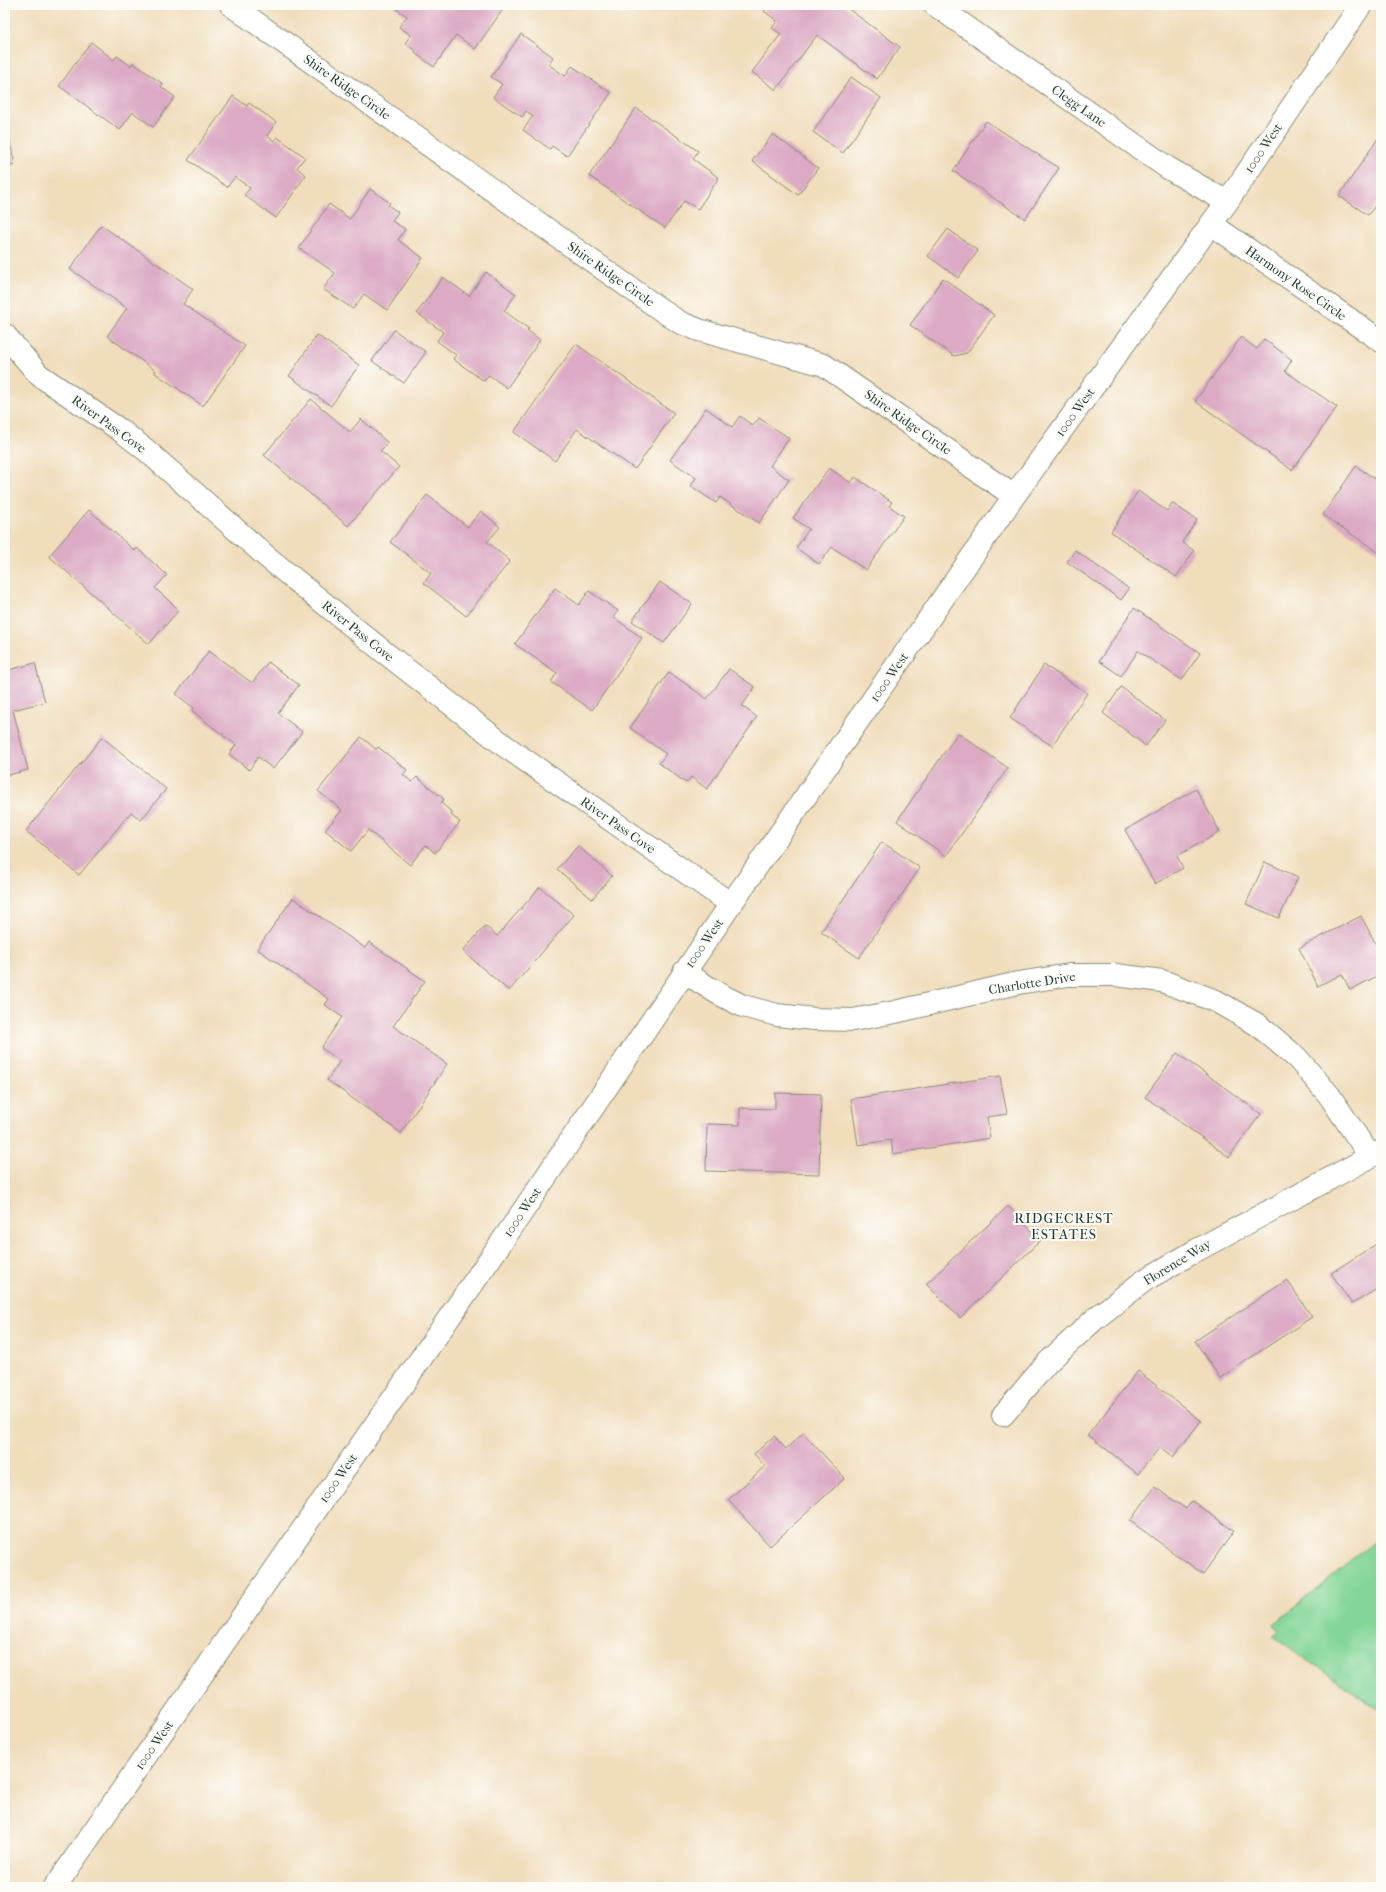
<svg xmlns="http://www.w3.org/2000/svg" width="1386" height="1892" viewBox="0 0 1386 1892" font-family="'IM FELL French Canon',serif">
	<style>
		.green { fill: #83d698; stroke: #518a66 }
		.building { fill: #dcaac5 }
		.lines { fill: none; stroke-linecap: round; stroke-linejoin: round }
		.minor-casing { stroke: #888d78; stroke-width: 24 }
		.minor { stroke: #fff; stroke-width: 22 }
		.labels { text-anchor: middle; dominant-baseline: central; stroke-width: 4; stroke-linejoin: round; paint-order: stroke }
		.street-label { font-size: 13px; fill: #1f3d34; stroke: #fdfcf7 }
		.neighbourhood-label { font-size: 14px; letter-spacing: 1px; fill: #1f3d34; stroke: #fdfcf7 }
	</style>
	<rect width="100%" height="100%" fill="#fdfcf7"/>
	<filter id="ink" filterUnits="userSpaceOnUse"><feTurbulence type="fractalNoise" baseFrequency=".025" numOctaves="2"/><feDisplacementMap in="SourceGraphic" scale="8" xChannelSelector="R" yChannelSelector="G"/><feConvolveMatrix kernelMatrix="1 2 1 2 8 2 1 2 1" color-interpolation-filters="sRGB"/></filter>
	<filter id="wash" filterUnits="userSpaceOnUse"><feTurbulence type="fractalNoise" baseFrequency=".012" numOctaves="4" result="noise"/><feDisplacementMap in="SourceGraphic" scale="16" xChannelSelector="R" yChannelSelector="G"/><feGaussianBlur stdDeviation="0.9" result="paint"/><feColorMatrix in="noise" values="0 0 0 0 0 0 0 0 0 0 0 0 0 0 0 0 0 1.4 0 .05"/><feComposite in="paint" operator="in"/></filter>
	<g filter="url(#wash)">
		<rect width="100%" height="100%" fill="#f1ddbc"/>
		<path class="green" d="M 1381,1536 L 1381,1711 L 1273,1636 L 1279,1630 L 1273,1625 Z"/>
		<g id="blocks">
			<g class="building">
				<path d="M 397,5 L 500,5 L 504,8 L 475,49 L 456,35 L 434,67 L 415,53 L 416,51 L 405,43 L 411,35 L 399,27 L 407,16 L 395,8 Z"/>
				<path d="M 769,5 L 843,5 L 900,47 L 877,79 L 817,35 L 776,90 L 752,72 L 781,34 L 772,28 L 777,21 L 764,11 Z"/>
				<path d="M 521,34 L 553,57 L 548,64 L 565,76 L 572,66 L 611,93 L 567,156 L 552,146 L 550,149 L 523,130 L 533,116 L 526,111 L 522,117 L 493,97 L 502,84 L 491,77 Z"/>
				<path d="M 91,42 L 114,60 L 117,56 L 131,66 L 133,63 L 163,84 L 161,87 L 175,97 L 153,127 L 133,112 L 120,130 L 59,86 Z"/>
				<path d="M 851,77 L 881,98 L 843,153 L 813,132 Z"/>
				<path d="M 233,96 L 247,106 L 249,103 L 276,122 L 267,136 L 274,141 L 277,137 L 305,157 L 297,168 L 306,175 L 276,218 L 244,195 L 250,188 L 235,177 L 227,187 L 188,160 Z"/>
				<path d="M 636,108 L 698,151 L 693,159 L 719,178 L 698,209 L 684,201 L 665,228 L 589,176 Z"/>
				<path d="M 5,119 L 15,165 L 5,167 Z"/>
				<path d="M 986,121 L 1059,168 L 1025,219 L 953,171 Z"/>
				<path d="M 773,134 L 818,168 L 798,195 L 752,161 Z"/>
				<path d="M 1381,134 L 1381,198 L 1368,215 L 1339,196 Z"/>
				<path d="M 370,189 L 390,203 L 388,205 L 398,212 L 392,221 L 405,229 L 398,240 L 423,258 L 387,310 L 364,294 L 353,309 L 323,289 L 335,273 L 299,248 L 329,204 L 350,219 Z"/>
				<path d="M 101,225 L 193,289 L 183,304 L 245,346 L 203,406 L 155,373 L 156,371 L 107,336 L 127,308 L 70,269 Z"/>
				<path d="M 948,229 L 978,251 L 958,278 L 928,256 Z"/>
				<path d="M 486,272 L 516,294 L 504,311 L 529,329 L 527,330 L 540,340 L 507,388 L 489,375 L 484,381 L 453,359 L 456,355 L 437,341 L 443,332 L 417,313 L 443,277 L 469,296 Z"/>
				<path d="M 943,278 L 994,315 L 967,353 L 954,356 L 910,325 Z"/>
				<path d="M 394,330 L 426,352 L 404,383 L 372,361 Z"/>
				<path d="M 317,335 L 359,365 L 331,406 L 289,376 Z"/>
				<path d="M 1241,337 L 1257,349 L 1264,339 L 1292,360 L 1285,371 L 1337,407 L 1292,470 L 1195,401 Z"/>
				<path d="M 576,344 L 674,413 L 635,469 L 577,429 L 555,461 L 514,432 Z"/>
				<path d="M 311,399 L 350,432 L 361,419 L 388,443 L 380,451 L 399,467 L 348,526 L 264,455 Z"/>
				<path d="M 706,408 L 732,427 L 740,416 L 753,426 L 759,418 L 789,438 L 770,466 L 789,480 L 759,523 L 720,497 L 716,503 L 691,486 L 696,478 L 670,460 Z"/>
				<path d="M 1356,466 L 1381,483 L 1381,554 L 1323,515 Z"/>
				<path d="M 829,468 L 851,483 L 855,477 L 892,502 L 889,506 L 904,516 L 866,570 L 832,547 L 819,564 L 796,548 L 809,529 L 793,518 Z"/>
				<path d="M 1138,491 L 1167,511 L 1172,503 L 1197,520 L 1182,542 L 1194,551 L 1176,577 L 1111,532 Z"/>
				<path d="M 427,495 L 468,527 L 481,511 L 500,527 L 487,542 L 510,561 L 466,616 L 424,583 L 431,573 L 390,542 Z"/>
				<path d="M 89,510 L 135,551 L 137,548 L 167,575 L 155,588 L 179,610 L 149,644 L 49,556 Z"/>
				<path d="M 1075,550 L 1129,589 L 1121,600 L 1067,562 Z"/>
				<path d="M 660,582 L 692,604 L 664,643 L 632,621 Z"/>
				<path d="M 555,588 L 579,605 L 589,591 L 618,611 L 613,617 L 642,638 L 592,710 L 551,682 L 557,673 L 515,644 Z"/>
				<path d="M 1134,608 L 1200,653 L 1182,680 L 1138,651 L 1121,676 L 1099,661 Z"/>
				<path d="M 209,651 L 252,683 L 268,662 L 299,685 L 278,713 L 302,732 L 273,769 L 258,757 L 249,770 L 229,754 L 236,745 L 192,711 L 194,708 L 176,694 Z"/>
				<path d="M 35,663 L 45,702 L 13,710 L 28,770 L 5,776 L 5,671 Z"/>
				<path d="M 1044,665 L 1087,693 L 1052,746 L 1010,718 Z"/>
				<path d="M 729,669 L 755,687 L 742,706 L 757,717 L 707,789 L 691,777 L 686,783 L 659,763 L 666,754 L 630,728 L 669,672 L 707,699 Z"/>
				<path d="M 1121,687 L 1165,720 L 1146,746 L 1103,713 Z"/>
				<path d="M 958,733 L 1008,768 L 946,856 L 897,821 Z"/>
				<path d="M 102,737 L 166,789 L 141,820 L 131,812 L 79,875 L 26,831 Z"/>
				<path d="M 361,737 L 376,749 L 378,747 L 407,770 L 403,775 L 412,782 L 417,777 L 444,799 L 441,803 L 453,813 L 451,815 L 460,822 L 435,853 L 426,845 L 410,865 L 368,830 L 351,851 L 325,830 L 342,810 L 318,791 Z"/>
				<path d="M 1196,789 L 1220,832 L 1177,856 L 1183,868 L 1155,884 L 1125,830 Z"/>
				<path d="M 882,842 L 920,868 L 859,958 L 821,932 Z"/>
				<path d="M 578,846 L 612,876 L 592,899 L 557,869 Z"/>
				<path d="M 1265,862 L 1298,877 L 1279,918 L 1246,904 Z"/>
				<path d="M 540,887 L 574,915 L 509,991 L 463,951 L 485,926 L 497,936 Z"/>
				<path d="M 293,898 L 365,948 L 369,942 L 425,981 L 393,1026 L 447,1064 L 401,1133 L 327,1080 L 340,1061 L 321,1048 L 342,1017 L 325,1005 L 329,999 L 257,949 Z"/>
				<path d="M 1361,916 L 1381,954 L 1381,974 L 1350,990 L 1342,974 L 1318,986 L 1299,948 Z"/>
				<path d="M 1177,1053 L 1261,1114 L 1229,1157 L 1145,1097 Z"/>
				<path d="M 1000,1076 L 1007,1114 L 987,1117 L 990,1138 L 893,1154 L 891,1140 L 858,1145 L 851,1099 Z"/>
				<path d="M 775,1093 L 821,1094 L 819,1174 L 706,1171 L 707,1124 L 740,1125 L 740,1108 L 775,1109 Z"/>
				<path d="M 1008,1206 L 1041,1240 L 960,1318 L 926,1284 Z"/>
				<path d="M 1381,1241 L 1381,1295 L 1377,1289 L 1352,1304 L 1331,1273 Z"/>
				<path d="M 1287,1280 L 1312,1317 L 1220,1378 L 1195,1341 Z"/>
				<path d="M 1138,1371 L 1201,1421 L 1173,1457 L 1160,1447 L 1138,1474 L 1088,1435 Z"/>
				<path d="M 803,1433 L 845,1478 L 770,1546 L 728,1500 L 765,1466 L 754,1454 L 774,1436 L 786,1449 Z"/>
				<path d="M 1155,1487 L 1186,1509 L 1192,1501 L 1234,1531 L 1203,1574 L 1130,1521 Z"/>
			</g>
		</g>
	</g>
	<g filter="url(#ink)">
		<use href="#blocks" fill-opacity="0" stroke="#888d78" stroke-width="1"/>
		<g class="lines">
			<g class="minor-casing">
				<g id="minor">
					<path d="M 231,5 L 664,312 L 681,323 L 699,330 L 824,365 L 1014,496"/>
					<path d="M 935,5 L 1168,168 L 1227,202"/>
					<path d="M 1211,224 L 1381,341"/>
					<path d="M 5,335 L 39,375 L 120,430 L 146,450 L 267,557 L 384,652 L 505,746 L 731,904"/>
					<path d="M 684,972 L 719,994 L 743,1006 L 777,1015 L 814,1019 L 853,1020 L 895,1012 L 1018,983 L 1069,975 L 1116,975 L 1162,981 L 1216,1001 L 1258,1025 L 1297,1058 L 1329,1095 L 1370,1156"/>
					<path d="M 1003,1415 L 1048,1362 L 1096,1318 L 1145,1280 L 1197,1250 L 1381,1151"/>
					<path d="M 55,1887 L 514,1224 L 731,904 L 1014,496 L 1227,202 L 1361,5"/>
				</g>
			</g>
			<use href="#minor" class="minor"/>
		</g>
	</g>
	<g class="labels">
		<g class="street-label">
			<text transform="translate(347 87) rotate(35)">Shire Ridge Circle</text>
			<text transform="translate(1079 106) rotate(35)">Clegg Lane</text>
			<text transform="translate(1263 148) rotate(-56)">1000 West</text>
			<text transform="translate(611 274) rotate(35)">Shire Ridge Circle</text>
			<text transform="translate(1296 283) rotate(35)">Harmony Rose Circle</text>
			<text transform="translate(1075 412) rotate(-54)">1000 West</text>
			<text transform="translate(908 422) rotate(35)">Shire Ridge Circle</text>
			<text transform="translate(109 424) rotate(36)">River Pass Cove</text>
			<text transform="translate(358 631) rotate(39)">River Pass Cove</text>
			<text transform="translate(889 677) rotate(-55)">1000 West</text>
			<text transform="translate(618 825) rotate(35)">River Pass Cove</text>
			<text transform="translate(704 943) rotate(-55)">1000 West</text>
			<text transform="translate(1032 983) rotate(-9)">Charlotte Drive</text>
			<text transform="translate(522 1212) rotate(-56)">1000 West</text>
			<text transform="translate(1177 1262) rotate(-31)">Florence Way</text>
			<text transform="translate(338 1478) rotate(-55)">1000 West</text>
			<text transform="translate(154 1745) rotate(-55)">1000 West</text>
		</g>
		<g class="neighbourhood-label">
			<text x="1064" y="1218">RIDGECREST<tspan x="1064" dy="16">ESTATES</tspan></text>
		</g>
	</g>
	<rect width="1386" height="1892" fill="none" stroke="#fdfcf7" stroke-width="20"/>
</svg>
